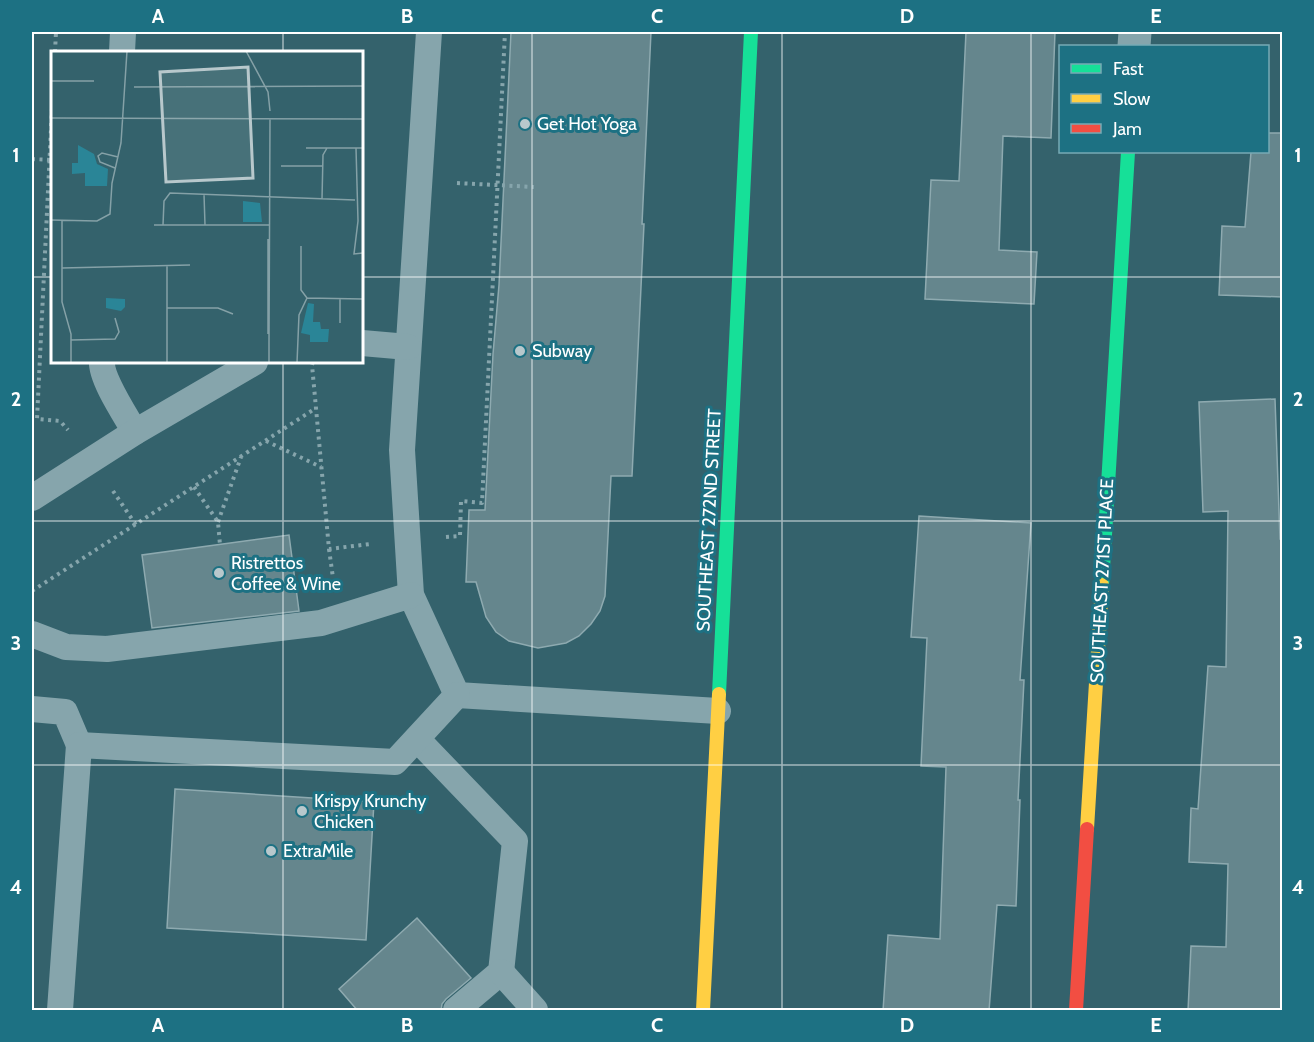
<svg xmlns="http://www.w3.org/2000/svg" width="1314" height="1042" viewBox="0 0 1314 1042" font-family="Cabin,sans-serif">
	<style>
		.building { fill: #65868d; stroke: #8eaab0; stroke-width: 1.5 }
		.lines { fill: none; stroke-linecap: round; stroke-linejoin: round }
		.path { stroke: #86a5ac; stroke-width: 4; stroke-dasharray: 3 4.5; stroke-linecap: butt }
		.lane { stroke: #86a5ac; stroke-width: 26 }
		.street { stroke: #86a5ac; stroke-width: 33 }
		.fast { stroke: #16e098; stroke-width: 14 }
		.slow { stroke: #ffcf43; stroke-width: 14 }
		.jam { stroke: #f24e42; stroke-width: 14 }
		.grid { fill: none; stroke: #fff; stroke-width: 1.5; stroke-opacity: 0.55 }
		.poi-dot { fill: #b8c8cc; stroke: #1d7183; stroke-width: 2 }
		.labels { text-anchor: middle; dominant-baseline: central; stroke-width: 6; stroke-linejoin: round; paint-order: stroke }
		.poi-label { font-size: 18px; fill: #fff; stroke: #1d7183; text-anchor: start }
		.street-label { font-size: 18px; fill: #fff; stroke: #1d7183 }
		.inset-road { fill: none; stroke: #85a1a7; stroke-width: 1.5 }
		.view { fill: #b8c8cc; fill-opacity: 0.15; stroke: #b8c8cc; stroke-width: 3 }
		.inset-edge { fill: none; stroke: #fff; stroke-width: 3 }
		.neatline { fill: none; stroke: #fff; stroke-width: 2 }
		.grid-label { font-size: 20px; text-anchor: middle; font-weight: bold; fill: #fff }
	</style>
	<rect width="100%" height="100%" fill="#34626c"/>
	<g class="building">
		<path d="M 511,32 L 651,32 L 642,224 L 644,224 L 632,476 L 611,476 L 605,596 L 600,611 L 591,624 L 579,636 L 566,643 L 538,648 L 509,641 L 496,632 L 486,617 L 476,582 L 466,582 L 469,510 L 485,510 L 493,354 L 499,285 Z"/>
		<path d="M 966,32 L 1055,32 L 1051,138 L 1003,136 L 999,250 L 1037,252 L 1034,304 L 925,299 L 931,180 L 959,181 Z"/>
		<path d="M 1268,133 L 1282,133 L 1282,297 L 1219,295 L 1222,226 L 1245,227 L 1251,152 L 1268,152 Z"/>
		<path d="M 1275,399 L 1280,539 L 1282,539 L 1282,1011 L 1188,1011 L 1191,946 L 1226,947 L 1228,864 L 1189,862 L 1191,808 L 1198,809 L 1208,666 L 1226,667 L 1228,511 L 1203,512 L 1199,402 Z"/>
		<path d="M 919,516 L 1031,523 L 1020,680 L 1024,680 L 1018,800 L 1020,800 L 1016,906 L 997,905 L 989,1011 L 883,1011 L 888,935 L 940,939 L 946,767 L 921,766 L 927,638 L 911,637 Z"/>
		<path d="M 289,535 L 299,611 L 152,628 L 142,555 Z"/>
		<path d="M 175,789 L 374,802 L 366,940 L 167,928 Z"/>
		<path d="M 417,918 L 471,978 L 446,999 L 442,1004 L 441,1011 L 358,1011 L 339,989 Z"/>
	</g>
	<g class="lines">
		<g class="path">
			<path d="M 55,52 L 56,32"/>
			<path d="M 52,108 L 37,419 L 60,421 L 68,430"/>
			<path d="M 32,159 L 52,160"/>
			<path d="M 457,183 L 534,187"/>
			<path d="M 313,362 L 312,365 L 329,549 L 370,544"/>
			<path d="M 266,441 L 321,467"/>
			<path d="M 194,487 L 218,522 L 220,545"/>
			<path d="M 113,491 L 136,525"/>
			<path d="M 218,522 L 241,457"/>
			<path d="M 446,537 L 460,536 L 461,501 L 482,503 L 505,32"/>
			<path d="M 329,549 L 333,578"/>
			<path d="M 32,591 L 316,408"/>
		</g>
		<g class="lane">
			<path d="M 429,32 L 402,450 L 411,595 L 457,695 L 718,711"/>
			<path d="M 122,52 L 123,32"/>
			<path d="M 362,343 L 408,347"/>
			<path d="M 102,362 C 101,379 126,416 135,432"/>
			<path d="M 32,498 L 135,432 L 255,362"/>
			<path d="M 32,634 L 66,647 L 107,649 L 321,623 L 411,595"/>
			<path d="M 32,709 L 65,712 L 79,745"/>
			<path d="M 417,739 L 515,841 L 501,972 L 456,1010"/>
			<path d="M 501,972 L 535,1010"/>
			<path d="M 60,1010 L 79,745 L 395,762 L 457,695"/>
		</g>
		<path class="street" d="M 1134,46 L 1135,32"/>
		<g class="fast">
			<path d="M 1102,585 L 1128,152"/>
			<path d="M 719,694 L 751,32"/>
		</g>
		<g class="slow">
			<path d="M 1087,829 L 1102,585"/>
			<path d="M 703,1010 L 719,694"/>
		</g>
		<path class="jam" d="M 1076,1010 L 1087,829"/>
	</g>
	<path class="grid" d="M 283,32 L 283,52M 532,32 L 532,1010M 782,32 L 782,1010M 1031,32 L 1031,1010M 32,277 L 52,277M 362,277 L 1282,277M 283,362 L 283,1010M 32,521 L 1282,521M 32,765 L 1282,765"/>
	<g class="poi-dot">
		<circle cx="525" cy="124" r="6"/>
		<circle cx="520" cy="351" r="6"/>
		<circle cx="219" cy="573" r="6"/>
		<circle cx="302" cy="811" r="6"/>
		<circle cx="271" cy="851" r="6"/>
	</g>
	<g class="labels">
		<g class="poi-label">
			<text x="537" y="124">Get Hot Yoga</text>
			<text x="532" y="351">Subway</text>
			<text x="231" y="563">Ristrettos<tspan x="231" dy="21">Coffee &amp; Wine</tspan></text>
			<text x="314" y="801">Krispy Krunchy<tspan x="314" dy="21">Chicken</tspan></text>
			<text x="283" y="851">ExtraMile</text>
		</g>
		<g class="street-label">
			<text transform="translate(709 520) rotate(-87)">SOUTHEAST 272ND STREET</text>
			<text transform="translate(1102 581) rotate(-87)">SOUTHEAST 271ST PLACE</text>
		</g>
	</g>
	<g transform="translate(51 51)">
		<rect width="312" height="312" fill="#34626c"/>
		<path d="M 27,94 L 43,103 L 46,113 L 57,118 L 56,135 L 34,135 L 34,122 L 21,123 L 21,112 L 27,112 ZM 192,150 L 209,152 L 211,171 L 192,171 ZM 55,247 L 74,248 L 74,256 L 70,260 L 55,257 ZM 257,252 L 263,253 L 262,271 L 269,271 L 270,278 L 278,278 L 277,291 L 259,291 L 259,284 L 250,282 Z" fill="#2a8597"/>
		<path class="inset-road" d="M 195,0 L 217,41 L 219,60M 0,30 L 43,30M 83,36 L 312,35M 0,67 L 312,68M 255,97 L 312,97M 305,97 L 307,170 L 303,203 L 312,202M 230,115 L 271,115M 64,117 L 49,111 L 47,105 L 51,102 L 67,106M 153,143 L 154,174M 271,148 L 272,104 L 276,97M 0,169 L 46,170 L 59,163 L 61,132 L 70,92 L 76,0M 11,170 L 11,251 L 20,283 L 20,312M 103,174 L 219,174M 112,174 L 113,150 L 119,142 L 304,149M 250,195 L 250,239 L 256,247M 11,217 L 139,214M 256,247 L 312,248M 116,257 L 167,257 L 182,263M 289,272 L 289,248M 217,283 L 217,188M 20,289 L 64,288 L 68,281 L 64,267M 218,292 L 218,312M 218,293 L 219,68M 116,312 L 116,215M 246,312 L 248,264 L 256,247"/>
		<path class="view" d="M 197,16 L 202,127 L 115,131 L 109,21 Z"/>
		<rect width="312" height="312" class="inset-edge"/>
	</g>
	<rect width="1314" height="1042" fill="none" stroke="#1d7183" stroke-width="66"/>
	<rect x="1059" y="45" width="210" height="108" fill="#1d7183" stroke="#77aab5" stroke-width="1.5"/>
	<rect x="1071" y="64" width="30" height="9" fill="#16e098" stroke="#77aab5" stroke-width="1.5"/>
	<text x="1113" y="75" font-size="18" fill="#ffffff">Fast</text>
	<rect x="1071" y="94" width="30" height="9" fill="#ffcf43" stroke="#77aab5" stroke-width="1.5"/>
	<text x="1113" y="105" font-size="18" fill="#ffffff">Slow</text>
	<rect x="1071" y="124" width="30" height="9" fill="#f24e42" stroke="#77aab5" stroke-width="1.5"/>
	<text x="1113" y="135" font-size="18" fill="#ffffff">Jam</text>
	<rect x="33" y="33" width="1248" height="976" class="neatline"/>
	<g class="grid-label">
		<text x="158" y="23">A</text>
		<text x="407" y="23">B</text>
		<text x="657" y="23">C</text>
		<text x="907" y="23">D</text>
		<text x="1156" y="23">E</text>
		<text x="16" y="162">1</text>
		<text x="1298" y="162">1</text>
		<text x="16" y="406">2</text>
		<text x="1298" y="406">2</text>
		<text x="16" y="650">3</text>
		<text x="1298" y="650">3</text>
		<text x="16" y="894">4</text>
		<text x="1298" y="894">4</text>
		<text x="158" y="1032">A</text>
		<text x="407" y="1032">B</text>
		<text x="657" y="1032">C</text>
		<text x="907" y="1032">D</text>
		<text x="1156" y="1032">E</text>
	</g>
</svg>
